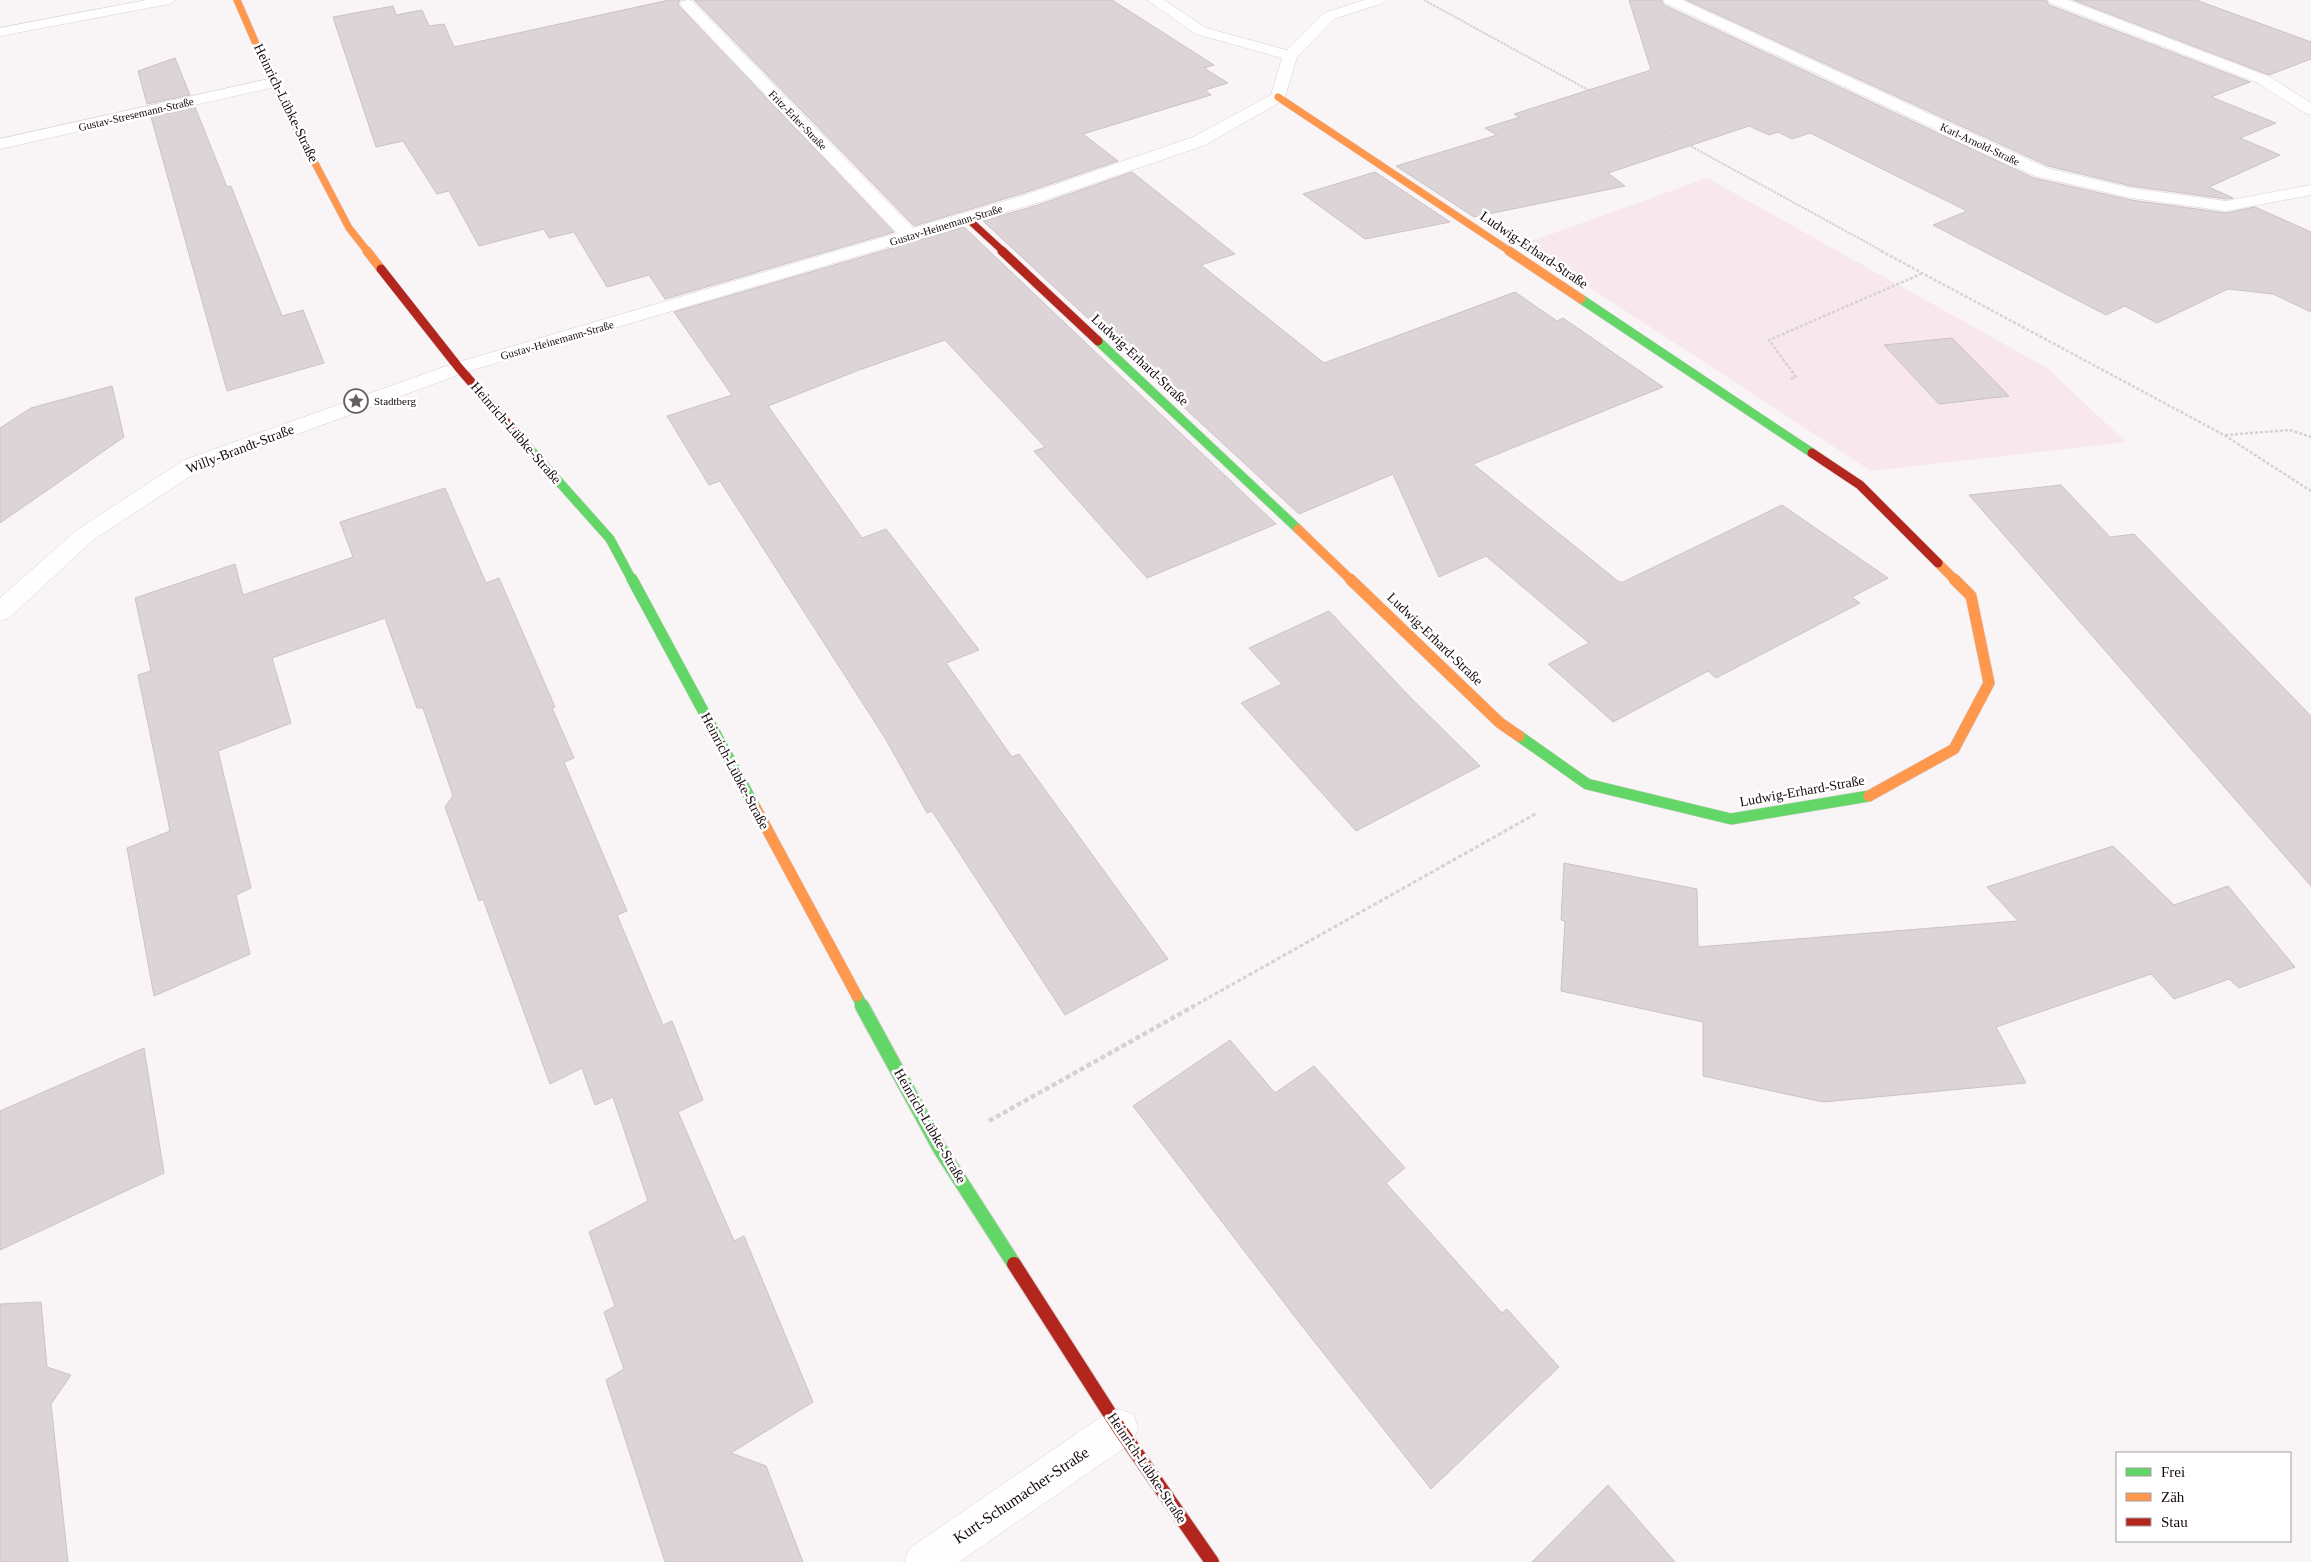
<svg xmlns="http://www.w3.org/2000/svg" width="2311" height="1562" viewBox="0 0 2311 1562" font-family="'Times New Roman',serif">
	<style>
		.green { fill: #f8e7ec }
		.building { fill: #ddd4d7; stroke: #cbc2c5 }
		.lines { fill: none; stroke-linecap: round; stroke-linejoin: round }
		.street-casing { stroke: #dad1d4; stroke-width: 1 }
		.fast-far2-casing { stroke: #dad1d4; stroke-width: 10 }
		.fast-far1-casing { stroke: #dad1d4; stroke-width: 12 }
		.fast-casing { stroke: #dad1d4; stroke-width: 16 }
		.slow-far2-casing { stroke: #dad1d4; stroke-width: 8 }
		.slow-far1-casing { stroke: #dad1d4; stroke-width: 10 }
		.slow-casing { stroke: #dad1d4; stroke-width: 12 }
		.jam-far2-casing { stroke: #dad1d4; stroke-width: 8 }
		.jam-far1-casing { stroke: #dad1d4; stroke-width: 10 }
		.jam-casing { stroke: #dad1d4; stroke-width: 16 }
		.path-far3 { stroke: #d4d2d3; stroke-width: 2; stroke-dasharray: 2.5 1; stroke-linecap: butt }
		.path-far2 { stroke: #d4d2d3; stroke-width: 2.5; stroke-dasharray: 3 2; stroke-linecap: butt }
		.path-far1 { stroke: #d4d2d3; stroke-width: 3; stroke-dasharray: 4 2.5; stroke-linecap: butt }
		.path { stroke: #d4d2d3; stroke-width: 4.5; stroke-dasharray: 5 3; stroke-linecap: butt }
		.street { fill: #fefefe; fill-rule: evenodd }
		.fast-far2 { stroke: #63d668; stroke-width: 9 }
		.fast-far1 { stroke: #63d668; stroke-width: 11 }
		.fast { stroke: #63d668; stroke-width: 14 }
		.slow-far2 { stroke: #ff974d; stroke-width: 7 }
		.slow-far1 { stroke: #ff974d; stroke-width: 9 }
		.slow { stroke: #ff974d; stroke-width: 11 }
		.jam-far2 { stroke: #b3261e; stroke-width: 7 }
		.jam-far1 { stroke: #b3261e; stroke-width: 9 }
		.jam { stroke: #b3261e; stroke-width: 14 }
		.labels { text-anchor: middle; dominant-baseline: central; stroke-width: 5; stroke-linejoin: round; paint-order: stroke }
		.far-street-label { font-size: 11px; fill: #170a0f; stroke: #fff }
		.far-poi-label { font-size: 11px; fill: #170a0f; stroke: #fff; text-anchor: start }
		.street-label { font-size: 14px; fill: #170a0f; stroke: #fff }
		.near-street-label { font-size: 16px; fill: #170a0f; stroke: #fff }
	</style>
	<rect width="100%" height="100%" fill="#f9f5f6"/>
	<path class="green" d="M 1707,178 L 2047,368 L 2126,442 L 1871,471 L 1523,244 Z"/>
	<g class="building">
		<path d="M 669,0 L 680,0 L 678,5 L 681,8 L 894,232 L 665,299 L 649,275 L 607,287 L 574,232 L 549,238 L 544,229 L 479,246 L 449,191 L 437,194 L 403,141 L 376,147 L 333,17 L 393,6 L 396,15 L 422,10 L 429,26 L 444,24 L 454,47 Z"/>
		<path d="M 694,0 L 1112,0 L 1214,65 L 1204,68 L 1228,83 L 1205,90 L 1211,95 L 1083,134 L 1118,161 L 1024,193 L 914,226 Z"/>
		<path d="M 1629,0 L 1661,0 L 1664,5 L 2034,178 L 2131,200 L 2226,213 L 2255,207 L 2311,232 L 2311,312 L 2273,294 L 2228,289 L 2157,323 L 2125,306 L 2106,315 L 1933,225 L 1967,211 L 1810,133 L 1792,139 L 1778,132 L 1769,135 L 1749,126 L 1608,173 L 1625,186 L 1474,217 L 1396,166 L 1497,135 L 1485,128 L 1520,117 L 1514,114 L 1651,70 Z"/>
		<path d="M 1686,0 L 2046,0 L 2049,5 L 2250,82 L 2211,97 L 2276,123 L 2240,138 L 2280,155 L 2209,187 L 2233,198 L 2226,199 L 2131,186 L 2048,166 Z"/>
		<path d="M 2073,0 L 2196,0 L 2311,42 L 2311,59 L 2269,75 Z"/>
		<path d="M 175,58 L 190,95 L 147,104 L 138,71 Z"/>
		<path d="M 195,107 L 227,187 L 231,186 L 282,316 L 303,310 L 324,363 L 227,391 L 151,117 Z"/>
		<path d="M 1132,172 L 1235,254 L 1201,265 L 1324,363 L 1515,292 L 1557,321 L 1563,318 L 1663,387 L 1473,464 L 1619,582 L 1623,582 L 1782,505 L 1888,578 L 1852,597 L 1860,603 L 1716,678 L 1708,671 L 1613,722 L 1548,664 L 1589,643 L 1486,556 L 1439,577 L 1393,474 L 1299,514 L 983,221 L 1038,205 Z"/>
		<path d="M 1375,172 L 1450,222 L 1365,239 L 1303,194 Z"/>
		<path d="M 964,227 L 1276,524 L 1147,578 L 1034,451 L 1045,447 L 945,340 L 859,370 L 768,406 L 862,538 L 886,529 L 979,650 L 946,663 L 1012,757 L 1019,754 L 1168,959 L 1065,1015 L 932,811 L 927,813 L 885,738 L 720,481 L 709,485 L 667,416 L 732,395 L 674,312 Z"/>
		<path d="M 1952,338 L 2009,396 L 1939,404 L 1884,345 Z"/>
		<path d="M 112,386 L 124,437 L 0,523 L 0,428 L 31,408 Z"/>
		<path d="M 2061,485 L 2110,537 L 2134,534 L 2311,716 L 2311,886 L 1969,495 Z"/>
		<path d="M 445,488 L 486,583 L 499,578 L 555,707 L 552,708 L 574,758 L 564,762 L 627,911 L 617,915 L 663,1025 L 672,1021 L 703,1100 L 678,1112 L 734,1241 L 744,1236 L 813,1402 L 731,1453 L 766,1466 L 803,1562 L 665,1562 L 606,1380 L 624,1369 L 604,1312 L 615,1306 L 589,1232 L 648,1201 L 613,1097 L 595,1105 L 582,1068 L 550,1084 L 483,899 L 479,901 L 445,807 L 453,796 L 423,708 L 417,708 L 385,618 L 272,658 L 291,723 L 218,751 L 251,888 L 236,895 L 250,954 L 154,996 L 127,848 L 170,831 L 138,675 L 151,671 L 135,598 L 235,564 L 243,595 L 353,557 L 340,522 Z"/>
		<path d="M 1329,611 L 1408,695 L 1480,766 L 1356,831 L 1241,703 L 1282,684 L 1249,648 Z"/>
		<path d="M 2113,846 L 2174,905 L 2228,886 L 2295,967 L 2239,988 L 2229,979 L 2174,999 L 2151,974 L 1996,1027 L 2026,1083 L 1823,1102 L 1703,1076 L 1703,1022 L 1561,991 L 1565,921 L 1561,920 L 1564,863 L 1697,889 L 1698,947 L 2018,921 L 1987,887 Z"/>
		<path d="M 1230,1040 L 1275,1093 L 1314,1066 L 1405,1168 L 1386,1183 L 1502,1313 L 1507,1309 L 1559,1367 L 1431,1489 L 1302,1326 L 1133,1106 Z"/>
		<path d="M 144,1048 L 164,1173 L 0,1250 L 0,1111 Z"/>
		<path d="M 41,1302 L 47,1367 L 71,1375 L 51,1404 L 68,1562 L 0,1562 L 0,1304 Z"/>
		<path d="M 1608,1485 L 1675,1562 L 1532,1562 Z"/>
	</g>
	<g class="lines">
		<g class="street-casing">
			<g id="street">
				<path d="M 146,0 L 176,0 L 169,4 L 0,36 L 0,28 Z"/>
				<path d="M 688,0 L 692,1 L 913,228 L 1025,195 L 1193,137 L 1271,95 L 1282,58 L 1196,34 L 1147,0 L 1164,0 L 1206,28 L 1287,50 L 1324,13 L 1364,0 L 1385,0 L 1383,3 L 1334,19 L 1297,57 L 1284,100 L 1205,145 L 1037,203 L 466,372 L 200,470 L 93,540 L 9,618 L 0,621 L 0,598 L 77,530 L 184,460 L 452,364 L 897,233 L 682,7 L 680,4 L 682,1 Z"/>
				<path d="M 1663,0 L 1682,0 L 2047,168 L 2131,188 L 2226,201 L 2311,185 L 2311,195 L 2226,211 L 2131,198 L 2035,176 L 1665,3 Z"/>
				<path d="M 2048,0 L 2068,0 L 2270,77 L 2311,103 L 2311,115 L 2305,113 L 2258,83 L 2050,3 Z"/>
				<path d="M 273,78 L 279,80 L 281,83 L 279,86 L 0,149 L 0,139 Z"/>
				<path d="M 1119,1409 L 1133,1414 L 1138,1428 L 1133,1442 L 959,1562 L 904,1562 L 910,1548 L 1105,1414 Z"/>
			</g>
		</g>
		<g class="fast-far2-casing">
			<g id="fast-far2">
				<path d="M 1581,299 L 1812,453"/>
				<path d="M 1098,341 L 1298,529"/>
				<path d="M 520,438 L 610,539 L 632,580"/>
			</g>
		</g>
		<g class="fast-far1-casing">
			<g id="fast-far1">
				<path d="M 632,579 L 755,807"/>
				<path d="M 1519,736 L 1587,784 L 1731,819 L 1869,796"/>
				<path d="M 857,996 L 863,1007"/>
			</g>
		</g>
		<g class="fast-casing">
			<path id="fast" d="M 862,1006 L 940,1149 L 1014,1264"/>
		</g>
		<g class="slow-far2-casing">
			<g id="slow-far2">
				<path d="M 237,0 L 273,83 L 349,228 L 368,252"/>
				<path d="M 1278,97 L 1511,252"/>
			</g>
		</g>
		<g class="slow-far1-casing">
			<g id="slow-far1">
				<path d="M 367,251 L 381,269"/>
				<path d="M 1509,251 L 1581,299"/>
				<path d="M 1298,529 L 1351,580"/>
				<path d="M 1938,563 L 1955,580"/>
			</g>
		</g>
		<g class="slow-casing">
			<g id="slow">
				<path d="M 1350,579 L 1500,723 L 1519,736"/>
				<path d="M 1869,796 L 1954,749 L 1989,683 L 1971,596 L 1954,579"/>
				<path d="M 755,807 L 857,996"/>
			</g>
		</g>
		<g class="jam-far2-casing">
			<path id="jam-far2" d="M 968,219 L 1004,252"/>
		</g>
		<g class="jam-far1-casing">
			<g id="jam-far1">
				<path d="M 1002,251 L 1098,341"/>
				<path d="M 381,269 L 459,368 L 520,438"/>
				<path d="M 1812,453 L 1860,485 L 1938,563"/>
			</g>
		</g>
		<g class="jam-casing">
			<path id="jam" d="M 1014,1264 L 1119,1428 L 1212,1562"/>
		</g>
		<path class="path-far3" d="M 1424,0 L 1884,252"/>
		<g class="path-far2">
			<path d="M 1881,251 L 2224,435 L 2311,491"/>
			<path d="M 1791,379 L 1796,377 L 1769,340 L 1921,274"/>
			<path d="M 2225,435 L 2290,430 L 2311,437"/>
		</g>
		<path class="path-far1" d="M 1192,1007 L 1537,813"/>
		<path class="path" d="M 989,1121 L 1194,1006"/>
		<use href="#street" class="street"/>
		<use href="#fast-far2" class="fast-far2"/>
		<use href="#fast-far1" class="fast-far1"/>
		<use href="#fast" class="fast"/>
		<use href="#slow-far2" class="slow-far2"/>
		<use href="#slow-far1" class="slow-far1"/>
		<use href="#slow" class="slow"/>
		<use href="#jam-far2" class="jam-far2"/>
		<use href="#jam-far1" class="jam-far1"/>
		<use href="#jam" class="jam"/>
	</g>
	<defs>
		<g id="sight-ring" transform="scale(1.25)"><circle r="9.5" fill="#fff" stroke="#665c60" stroke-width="1.5"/><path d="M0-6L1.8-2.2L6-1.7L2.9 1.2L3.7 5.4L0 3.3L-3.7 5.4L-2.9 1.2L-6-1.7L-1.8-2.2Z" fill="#665c60"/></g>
	</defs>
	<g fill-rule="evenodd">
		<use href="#sight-ring" x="356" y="401"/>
	</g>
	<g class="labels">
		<g class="far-street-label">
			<text transform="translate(136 114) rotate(-13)">Gustav-Stresemann-Straße</text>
			<text transform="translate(798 120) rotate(46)">Fritz-Erler-Straße</text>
			<text transform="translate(1980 144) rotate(25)">Karl-Arnold-Straße</text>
			<text transform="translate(946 225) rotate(-17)">Gustav-Heinemann-Straße</text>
			<text transform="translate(557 340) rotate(-16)">Gustav-Heinemann-Straße</text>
		</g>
		<g class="far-poi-label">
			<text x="374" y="401">Stadtberg</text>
		</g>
		<g class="street-label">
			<text transform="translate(286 103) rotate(64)">Heinrich-Lübke-Straße</text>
			<text transform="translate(1534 250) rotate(34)">Ludwig-Erhard-Straße</text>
			<text transform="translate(1140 360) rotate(43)">Ludwig-Erhard-Straße</text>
			<text transform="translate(516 433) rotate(49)">Heinrich-Lübke-Straße</text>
			<text transform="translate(240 449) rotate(-21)">Willy-Brandt-Straße</text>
			<text transform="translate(1435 639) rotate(44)">Ludwig-Erhard-Straße</text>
			<text transform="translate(735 771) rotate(62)">Heinrich-Lübke-Straße</text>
			<text transform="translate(1802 791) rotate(-10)">Ludwig-Erhard-Straße</text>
			<text transform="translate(930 1126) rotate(60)">Heinrich-Lübke-Straße</text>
			<text transform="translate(1147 1468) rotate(56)">Heinrich-Lübke-Straße</text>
		</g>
		<g class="near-street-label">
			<text transform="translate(1021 1495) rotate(-34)">Kurt-Schumacher-Straße</text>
		</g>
	</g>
	<rect x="2116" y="1452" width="175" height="90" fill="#ffffff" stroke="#a29d9f"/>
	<rect x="2126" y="1468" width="25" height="8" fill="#63d668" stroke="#a29d9f"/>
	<text x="2161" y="1477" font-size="15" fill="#170a0f">Frei</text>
	<rect x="2126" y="1493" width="25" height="8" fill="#ff974d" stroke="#a29d9f"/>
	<text x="2161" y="1502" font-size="15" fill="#170a0f">Zäh</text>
	<rect x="2126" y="1518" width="25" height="8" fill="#b3261e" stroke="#a29d9f"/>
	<text x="2161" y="1527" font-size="15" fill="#170a0f">Stau</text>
</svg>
